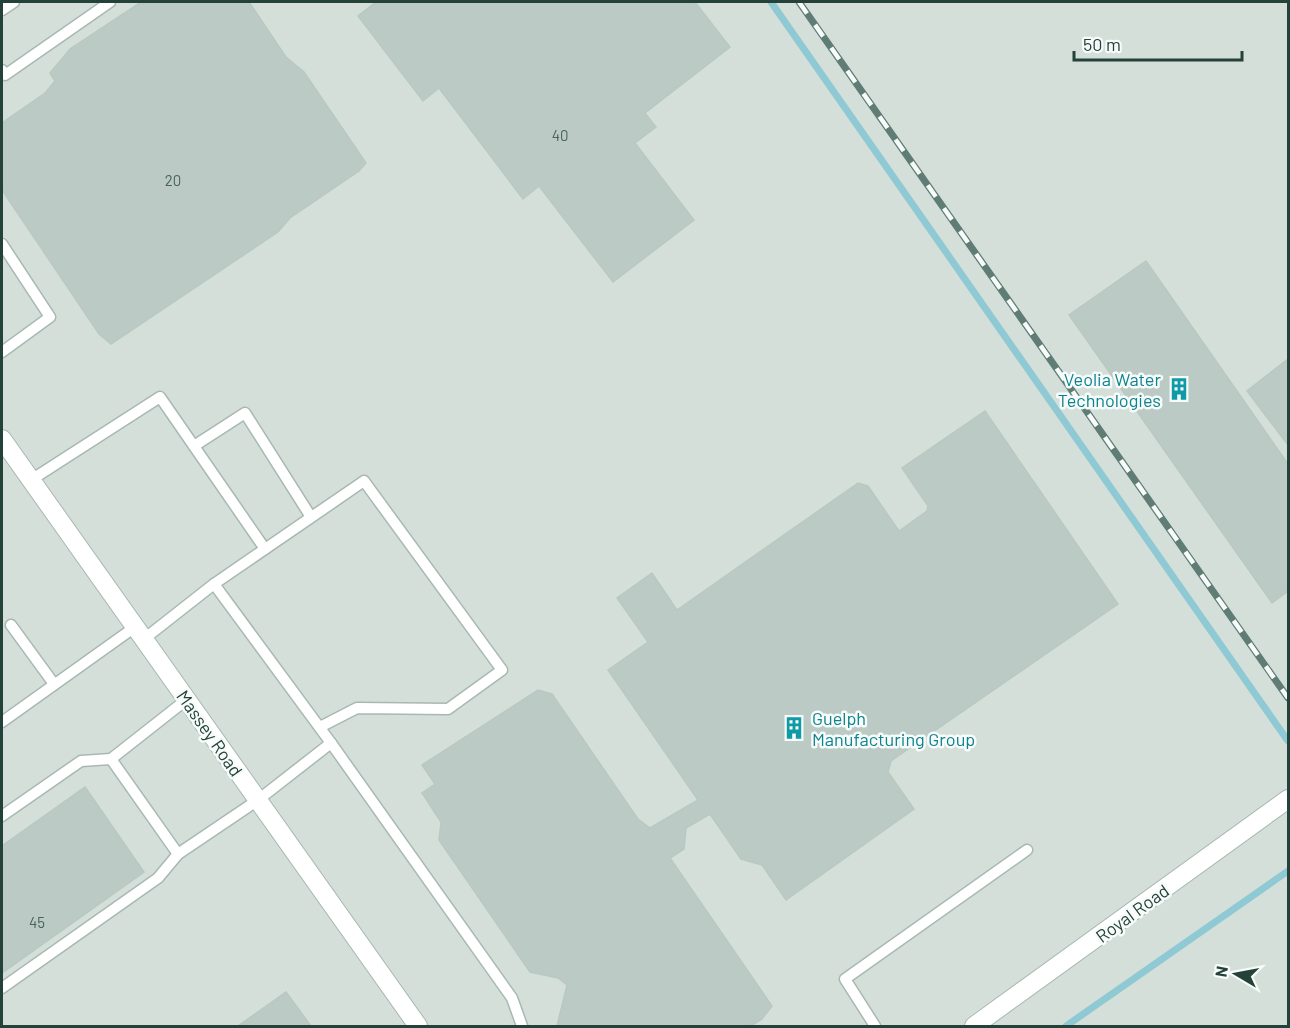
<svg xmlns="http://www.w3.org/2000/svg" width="1290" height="1028" viewBox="0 0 1290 1028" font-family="Barlow,sans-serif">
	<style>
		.built { fill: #d4dfda }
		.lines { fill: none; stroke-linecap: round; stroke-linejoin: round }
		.stream { stroke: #8ec9d4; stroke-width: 7 }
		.building { fill: #bbcac4; stroke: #b8c9c2; stroke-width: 1.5 }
		.lane-casing { stroke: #a8b8b2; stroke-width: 13 }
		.street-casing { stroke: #a8b8b2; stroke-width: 20 }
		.lane { stroke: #fff; stroke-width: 10 }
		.street { stroke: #fff; stroke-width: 18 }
		.rail-casing { stroke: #5f7d75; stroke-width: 7 }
		.rail { stroke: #f7fbf9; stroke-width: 4.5; stroke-dasharray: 14; stroke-linecap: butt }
		.labels { text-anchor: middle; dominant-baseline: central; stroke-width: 5; stroke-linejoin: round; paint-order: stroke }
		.number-label { font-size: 15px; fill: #4a645c }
		.culture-label { font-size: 18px; fill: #0d838f; stroke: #f7fbf9; text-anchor: end }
		.street-label { font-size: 18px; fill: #24423a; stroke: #f7fbf9 }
	</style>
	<rect width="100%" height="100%" fill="#e6efeb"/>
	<rect class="built" x="2" y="2" width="1286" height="1024"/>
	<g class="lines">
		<g class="stream">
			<path d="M 771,2 L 1288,741"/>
			<path d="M 1066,1026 L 1288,871"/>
		</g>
	</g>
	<g class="building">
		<path d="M 141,2 L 249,2 L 286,57 L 304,72 L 366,163 L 359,171 L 290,218 L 278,232 L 111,344 L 99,334 L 2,190 L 2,123 L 45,93 L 55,81 L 50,73 L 70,49 Z"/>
		<path d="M 376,2 L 695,2 L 730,47 L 645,113 L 656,127 L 635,143 L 694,220 L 613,282 L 539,186 L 523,199 L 439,88 L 423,101 L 358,16 Z"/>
		<path d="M 1146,261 L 1288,464 L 1288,591 L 1272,603 L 1069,315 Z"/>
		<path d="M 1288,359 L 1288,445 L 1247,391 Z"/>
		<path d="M 985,411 L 1118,604 L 891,761 L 888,772 L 914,809 L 786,900 L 762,865 L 741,859 L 710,814 L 686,828 L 684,849 L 670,858 L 772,1006 L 762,1019 L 751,1026 L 557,1026 L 567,985 L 558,978 L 530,972 L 439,840 L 441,822 L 422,793 L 435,784 L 422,765 L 538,690 L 552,694 L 638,819 L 650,828 L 698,800 L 608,670 L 648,642 L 617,598 L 652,573 L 677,610 L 858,483 L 868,486 L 899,531 L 927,511 L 928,506 L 902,468 Z"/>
		<path d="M 85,787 L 144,872 L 2,973 L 2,846 Z"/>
		<path d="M 286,992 L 311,1026 L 238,1026 Z"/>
	</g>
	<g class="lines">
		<g class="lane-casing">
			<g id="lane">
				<path d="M 2,10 L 14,2"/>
				<path d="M 2,70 L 5,75 L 110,2"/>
				<path d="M 2,244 L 50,317 L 2,352"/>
				<path d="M 194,446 L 245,413 L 311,517"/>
				<path d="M 31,480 L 160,397 L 265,549"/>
				<path d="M 214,584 L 364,481 L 502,670 L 448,709 L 357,708 L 320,727"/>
				<path d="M 11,625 L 54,684"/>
				<path d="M 144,639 L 214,584 L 331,743"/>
				<path d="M 186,700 L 111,759 L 178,854 L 258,800 L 331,743 L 512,998 L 522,1026"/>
				<path d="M 2,722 L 135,627"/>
				<path d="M 2,816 L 81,761 L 111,759"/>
				<path d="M 2,988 L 158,878 L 178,854"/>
				<path d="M 875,1026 L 845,979 L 1027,850"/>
			</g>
		</g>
		<g class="street-casing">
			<g id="street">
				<path d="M 2,439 L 418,1026"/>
				<path d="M 974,1026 L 1288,799"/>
			</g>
		</g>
		<use href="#lane" class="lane"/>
		<use href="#street" class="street"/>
		<g class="rail-casing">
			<path id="rail" d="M 799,2 L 1288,698"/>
		</g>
		<use href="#rail" class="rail"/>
	</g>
	<defs>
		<g id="building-bare" transform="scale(1.8)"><path d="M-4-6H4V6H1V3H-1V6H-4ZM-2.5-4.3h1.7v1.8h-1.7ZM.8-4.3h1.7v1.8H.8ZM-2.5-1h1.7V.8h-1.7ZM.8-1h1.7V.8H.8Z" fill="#0f9aa8" stroke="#f7fbf9" stroke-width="2.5" paint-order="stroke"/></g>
	</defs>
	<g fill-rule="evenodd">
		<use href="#building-bare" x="1179" y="389"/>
		<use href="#building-bare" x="794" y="728"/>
	</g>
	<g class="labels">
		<g class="number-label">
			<text x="560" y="135">40</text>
			<text x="173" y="180">20</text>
			<text x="37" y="922">45</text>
		</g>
		<g class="culture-label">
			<text x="1161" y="379">Veolia Water<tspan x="1161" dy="21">Technologies</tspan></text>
			<text x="812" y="718" text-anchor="start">Guelph<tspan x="812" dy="21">Manufacturing Group</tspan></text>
		</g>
		<g class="street-label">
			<text transform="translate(210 733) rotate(55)">Massey Road</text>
			<text transform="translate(1132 913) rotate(-36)">Royal Road</text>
		</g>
	</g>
	<rect width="1290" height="1028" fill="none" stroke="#24423a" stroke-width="6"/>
	<g transform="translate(1236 974) rotate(280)" stroke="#f7fbf9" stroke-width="4.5" paint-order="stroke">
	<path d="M0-4.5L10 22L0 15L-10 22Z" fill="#24423a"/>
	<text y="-9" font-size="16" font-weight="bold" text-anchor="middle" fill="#24423a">N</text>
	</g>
	<path d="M1074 51v9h168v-9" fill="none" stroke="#24423a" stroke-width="3"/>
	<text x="1083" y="51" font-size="18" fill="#24423a" stroke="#f7fbf9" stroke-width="4.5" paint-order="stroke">50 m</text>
</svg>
